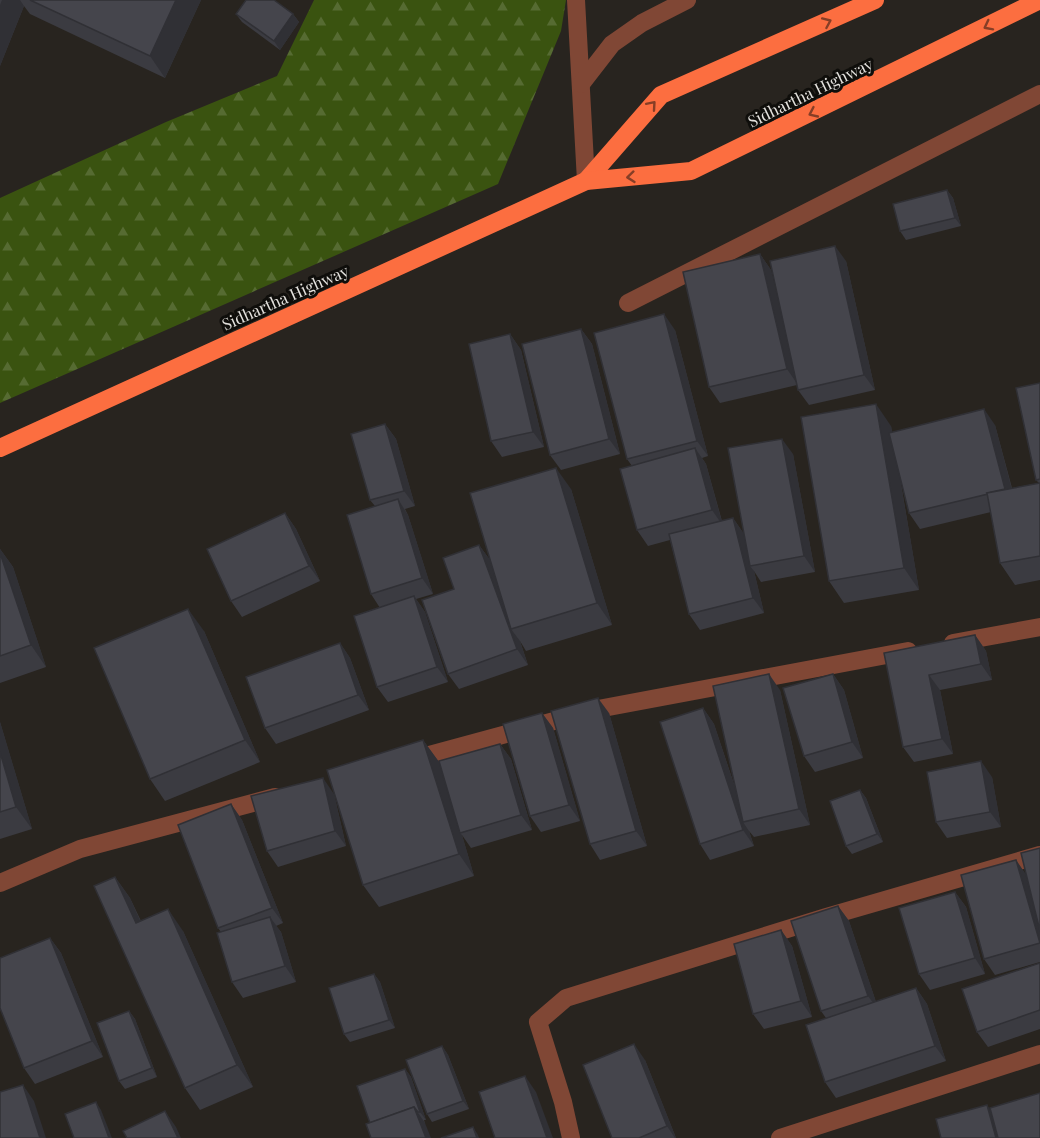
<svg xmlns="http://www.w3.org/2000/svg" width="1040" height="1138" viewBox="0 0 1040 1138" font-family="'Playfair Display',serif">
	<style>
		.forest { fill: url(#forest-firs) }
		.lines { fill: none; stroke-linecap: round; stroke-linejoin: round }
		.street { stroke: #804735; stroke-width: 18 }
		.highway { stroke: #fc6e40; stroke-width: 18 }
		.wall { fill: #3b3b41 }
		.shaded-wall { fill: #303035 }
		.building { fill: #45454c; stroke: #303035; stroke-width: 1.5 }
		.oneway { stroke: #863e26 }
		.labels { text-anchor: middle; dominant-baseline: central; stroke-width: 6; stroke-linejoin: round; paint-order: stroke }
		.street-label { font-size: 16px; fill: #e4e2de; stroke: #0f0e0b }
	</style>
	<defs>
		<pattern id="forest-firs" width="22" height="20" patternUnits="userSpaceOnUse" patternTransform="scale(1.5)"><rect width="22" height="20" fill="#3a5310"/><path d="M5 1l3.5 6h-7zM16 11l3.5 6h-7z" fill="#566b32"/></pattern>
	</defs>
	<rect width="100%" height="100%" fill="#28241f"/>
	<path class="forest" d="M 314,0 L 566,0 L 561,31 L 498,184 L 0,403 L 0,198 L 166,122 L 277,76 Z"/>
	<g class="lines">
		<g class="street">
			<path d="M 576,0 L 586,181"/>
			<path d="M 581,84 L 612,44 L 642,23 L 687,0"/>
			<path d="M 628,303 L 1040,94"/>
			<path d="M 953,643 L 1040,627"/>
			<path d="M 411,760 L 598,709 L 908,651"/>
			<path d="M 0,883 L 80,849 L 275,797"/>
			<path d="M 571,1138 L 563,1102 L 538,1022 L 566,998 L 826,917 L 1040,855"/>
			<path d="M 780,1138 L 1040,1054"/>
		</g>
		<g class="highway">
			<path d="M 586,181 L 661,95 L 875,0"/>
			<path d="M 0,448 L 586,181 L 691,171 L 1040,0"/>
		</g>
	</g>
	<g class="wall">
		<path d="M 0,0 L 201,0 L 165,78 L 30,14 L 24,6 L 0,66 Z"/>
		<path d="M 236,14 L 293,14 L 299,22 L 280,50 L 242,22 Z"/>
		<path d="M 947,190 L 953,198 L 961,226 L 906,240 L 900,231 Z"/>
		<path d="M 760,254 L 771,270 L 786,334 L 846,261 L 875,390 L 809,405 L 798,390 L 797,385 L 720,403 L 709,387 Z"/>
		<path d="M 581,329 L 592,344 L 620,454 L 561,470 L 550,455 Z"/>
		<path d="M 675,330 L 708,456 L 702,458 L 706,464 L 722,521 L 733,518 L 744,534 L 793,454 L 815,572 L 761,582 L 754,571 L 764,613 L 700,630 L 689,614 L 670,540 L 648,546 L 637,530 L 632,466 L 627,459 Z"/>
		<path d="M 510,334 L 521,350 L 544,447 L 502,457 L 491,441 Z"/>
		<path d="M 1040,383 L 1040,580 L 1015,585 L 1000,563 L 991,512 L 920,529 L 909,513 L 899,472 L 919,590 L 844,603 L 829,581 L 891,426 L 892,432 L 995,425 L 1012,488 L 1039,483 L 1036,480 Z"/>
		<path d="M 385,424 L 396,439 L 415,506 L 405,509 L 408,515 L 433,594 L 416,599 L 425,612 L 448,682 L 388,702 L 377,687 L 380,608 L 371,594 L 375,506 L 370,500 Z"/>
		<path d="M 571,489 L 612,625 L 526,651 L 520,641 L 528,665 L 459,689 L 448,674 L 454,589 L 479,545 L 490,560 Z"/>
		<path d="M 285,513 L 296,529 L 320,581 L 242,617 L 231,601 Z"/>
		<path d="M 0,549 L 13,567 L 46,667 L 0,683 Z"/>
		<path d="M 204,631 L 260,762 L 165,801 L 150,779 Z"/>
		<path d="M 975,635 L 986,651 L 992,680 L 940,690 L 953,754 L 914,762 L 903,747 L 884,653 Z"/>
		<path d="M 340,643 L 350,658 L 369,710 L 276,744 L 265,728 Z"/>
		<path d="M 833,674 L 844,690 L 863,758 L 815,772 L 804,756 Z"/>
		<path d="M 780,690 L 810,825 L 754,837 L 749,831 L 754,846 L 710,860 L 700,844 L 703,708 L 714,724 L 736,790 Z"/>
		<path d="M 542,713 L 553,728 L 580,821 L 541,832 L 530,816 Z"/>
		<path d="M 609,713 L 647,846 L 600,860 L 590,844 Z"/>
		<path d="M 0,722 L 32,829 L 0,839 Z"/>
		<path d="M 423,740 L 439,762 L 500,744 L 511,759 L 532,830 L 471,848 L 462,835 L 474,876 L 379,907 L 363,885 Z"/>
		<path d="M 992,777 L 1001,827 L 947,838 L 936,822 Z"/>
		<path d="M 860,790 L 866,798 L 883,842 L 852,854 L 846,846 Z"/>
		<path d="M 334,794 L 346,846 L 278,867 L 267,851 Z"/>
		<path d="M 231,804 L 242,820 L 283,923 L 276,926 L 281,932 L 296,982 L 243,998 L 232,982 L 221,932 L 218,928 Z"/>
		<path d="M 1040,848 L 1040,962 L 995,975 L 984,959 L 1016,860 L 1026,875 Z"/>
		<path d="M 115,877 L 130,898 L 141,921 L 183,931 L 253,1087 L 200,1110 L 185,1088 Z"/>
		<path d="M 955,892 L 966,907 L 985,974 L 930,990 L 919,974 Z"/>
		<path d="M 838,906 L 849,921 L 876,1002 L 916,988 L 927,1004 L 946,1061 L 836,1098 L 825,1082 L 826,1018 L 821,1011 Z"/>
		<path d="M 781,930 L 792,946 L 812,1017 L 764,1029 L 753,1014 Z"/>
		<path d="M 50,938 L 61,953 L 103,1057 L 35,1084 L 24,1068 Z"/>
		<path d="M 1040,963 L 1040,1029 L 988,1047 L 977,1032 Z"/>
		<path d="M 374,974 L 380,982 L 395,1028 L 350,1042 L 344,1034 Z"/>
		<path d="M 129,1011 L 135,1019 L 157,1077 L 125,1089 L 119,1081 Z"/>
		<path d="M 442,1046 L 448,1055 L 469,1109 L 432,1122 L 427,1114 Z"/>
		<path d="M 645,1060 L 676,1138 L 612,1138 Z"/>
		<path d="M 405,1069 L 411,1077 L 426,1120 L 424,1120 L 425,1123 L 370,1123 Z"/>
	</g>
	<g class="shaded-wall">
		<path d="M 2,0 L 20,0 L 24,6 L 0,66 L 0,5 Z"/>
		<path d="M 176,0 L 201,0 L 165,78 L 150,56 Z"/>
		<path d="M 293,14 L 299,22 L 280,50 L 274,41 Z"/>
		<path d="M 947,190 L 953,198 L 961,226 L 955,218 Z"/>
		<path d="M 835,246 L 846,261 L 875,390 L 864,375 Z"/>
		<path d="M 760,254 L 771,270 L 798,385 L 787,369 Z"/>
		<path d="M 664,314 L 675,330 L 708,456 L 697,441 Z"/>
		<path d="M 581,329 L 592,344 L 620,454 L 609,439 Z"/>
		<path d="M 510,334 L 521,350 L 544,447 L 533,432 Z"/>
		<path d="M 876,404 L 891,426 L 919,590 L 904,568 Z"/>
		<path d="M 984,409 L 995,425 L 1016,505 L 1005,490 Z"/>
		<path d="M 385,424 L 396,439 L 415,506 L 404,491 Z"/>
		<path d="M 782,439 L 793,454 L 815,572 L 804,556 Z"/>
		<path d="M 695,448 L 706,464 L 723,526 L 712,510 Z"/>
		<path d="M 556,468 L 571,489 L 612,625 L 597,603 Z"/>
		<path d="M 398,499 L 408,515 L 433,594 L 422,578 Z"/>
		<path d="M 285,513 L 296,529 L 320,581 L 309,566 Z"/>
		<path d="M 733,518 L 744,534 L 750,566 L 754,571 L 764,613 L 753,598 Z"/>
		<path d="M 479,545 L 490,560 L 511,629 L 520,641 L 528,665 L 517,649 Z"/>
		<path d="M 0,549 L 13,567 L 46,667 L 31,645 L 0,553 Z"/>
		<path d="M 414,596 L 425,612 L 448,682 L 437,667 Z"/>
		<path d="M 188,609 L 204,631 L 260,762 L 245,740 Z"/>
		<path d="M 975,635 L 986,651 L 992,680 L 981,664 Z"/>
		<path d="M 340,643 L 350,658 L 369,710 L 358,695 Z"/>
		<path d="M 769,674 L 780,690 L 810,825 L 799,809 Z"/>
		<path d="M 833,674 L 844,690 L 863,758 L 852,742 Z"/>
		<path d="M 929,675 L 940,690 L 953,754 L 942,739 Z"/>
		<path d="M 598,698 L 609,713 L 647,846 L 636,831 Z"/>
		<path d="M 703,708 L 714,724 L 746,821 L 743,822 L 749,831 L 754,846 L 743,830 Z"/>
		<path d="M 542,713 L 553,728 L 580,821 L 569,805 Z"/>
		<path d="M 0,722 L 32,829 L 16,807 L 0,752 Z"/>
		<path d="M 423,740 L 439,762 L 460,833 L 462,835 L 474,876 L 459,854 Z"/>
		<path d="M 500,744 L 511,759 L 532,830 L 521,815 Z"/>
		<path d="M 981,761 L 992,777 L 1001,827 L 990,812 Z"/>
		<path d="M 323,778 L 334,794 L 346,846 L 335,831 Z"/>
		<path d="M 860,790 L 866,798 L 883,842 L 877,834 Z"/>
		<path d="M 231,804 L 242,820 L 283,923 L 272,908 Z"/>
		<path d="M 1016,860 L 1027,876 L 1040,922 L 1040,944 Z"/>
		<path d="M 115,877 L 130,898 L 151,945 L 136,923 Z"/>
		<path d="M 955,892 L 966,907 L 985,974 L 975,958 Z"/>
		<path d="M 838,906 L 849,921 L 879,1011 L 868,996 Z"/>
		<path d="M 168,909 L 183,931 L 253,1087 L 237,1065 Z"/>
		<path d="M 270,917 L 281,932 L 296,982 L 285,966 Z"/>
		<path d="M 781,930 L 792,946 L 812,1017 L 801,1001 Z"/>
		<path d="M 50,938 L 61,953 L 103,1057 L 92,1041 Z"/>
		<path d="M 374,974 L 380,982 L 395,1028 L 389,1020 Z"/>
		<path d="M 916,988 L 927,1004 L 946,1061 L 935,1046 Z"/>
		<path d="M 129,1011 L 135,1019 L 157,1077 L 152,1068 Z"/>
		<path d="M 634,1044 L 645,1060 L 676,1138 L 675,1138 L 667,1126 Z"/>
		<path d="M 442,1046 L 448,1055 L 469,1109 L 463,1101 Z"/>
		<path d="M 405,1069 L 411,1077 L 426,1120 L 420,1112 Z"/>
		<path d="M 525,1076 L 536,1092 L 553,1138 L 547,1138 Z"/>
		<path d="M 23,1085 L 34,1101 L 46,1138 L 40,1138 Z"/>
		<path d="M 96,1102 L 101,1110 L 112,1138 L 109,1138 Z"/>
		<path d="M 987,1105 L 998,1121 L 1003,1138 L 996,1138 Z"/>
		<path d="M 414,1107 L 425,1123 L 431,1138 L 426,1138 Z"/>
		<path d="M 165,1111 L 176,1127 L 181,1138 L 178,1138 Z"/>
		<path d="M 473,1127 L 478,1135 L 479,1138 L 477,1138 Z"/>
	</g>
	<g class="building">
		<path d="M 30,0 L 176,0 L 150,56 Z"/>
		<path d="M 246,0 L 274,0 L 293,14 L 274,41 L 236,14 Z"/>
		<path d="M 947,190 L 955,218 L 900,231 L 893,204 Z"/>
		<path d="M 835,246 L 864,375 L 798,390 L 770,261 Z"/>
		<path d="M 760,254 L 787,369 L 709,387 L 683,272 Z"/>
		<path d="M 664,314 L 697,441 L 627,459 L 594,333 Z"/>
		<path d="M 581,329 L 609,439 L 550,455 L 522,344 Z"/>
		<path d="M 510,334 L 533,432 L 491,441 L 469,344 Z"/>
		<path d="M 1040,383 L 1040,479 L 1036,480 L 1016,388 Z"/>
		<path d="M 876,404 L 904,568 L 829,581 L 801,417 Z"/>
		<path d="M 984,409 L 1005,489 L 987,493 L 988,494 L 909,513 L 889,433 Z"/>
		<path d="M 385,424 L 404,491 L 370,500 L 351,434 Z"/>
		<path d="M 782,439 L 804,556 L 750,566 L 728,448 Z"/>
		<path d="M 695,448 L 712,510 L 637,530 L 620,469 Z"/>
		<path d="M 556,468 L 597,603 L 511,629 L 470,493 Z"/>
		<path d="M 1040,483 L 1040,556 L 1000,563 L 987,493 Z"/>
		<path d="M 398,499 L 422,578 L 371,594 L 347,515 Z"/>
		<path d="M 285,513 L 309,566 L 231,601 L 207,549 Z"/>
		<path d="M 733,518 L 753,598 L 689,614 L 669,534 Z"/>
		<path d="M 479,545 L 517,649 L 448,674 L 422,600 L 454,589 L 443,558 Z"/>
		<path d="M 0,553 L 31,645 L 0,656 Z"/>
		<path d="M 414,596 L 437,667 L 377,687 L 354,616 Z"/>
		<path d="M 188,609 L 245,740 L 150,779 L 94,648 Z"/>
		<path d="M 975,635 L 981,664 L 929,675 L 942,739 L 903,747 L 884,653 Z"/>
		<path d="M 340,643 L 358,695 L 265,728 L 246,677 Z"/>
		<path d="M 769,674 L 799,809 L 743,822 L 713,686 Z"/>
		<path d="M 833,674 L 852,742 L 804,756 L 783,688 Z"/>
		<path d="M 598,698 L 636,831 L 590,844 L 551,711 Z"/>
		<path d="M 703,708 L 743,830 L 700,844 L 660,722 Z"/>
		<path d="M 542,713 L 569,805 L 530,816 L 503,724 Z"/>
		<path d="M 423,740 L 459,854 L 363,885 L 327,770 Z"/>
		<path d="M 500,744 L 521,815 L 460,833 L 439,761 Z"/>
		<path d="M 0,752 L 16,807 L 0,812 Z"/>
		<path d="M 981,761 L 990,812 L 936,822 L 927,772 Z"/>
		<path d="M 323,778 L 335,831 L 267,851 L 251,796 Z"/>
		<path d="M 860,790 L 877,834 L 846,846 L 830,801 Z"/>
		<path d="M 231,804 L 272,908 L 218,928 L 178,825 Z"/>
		<path d="M 1040,848 L 1040,931 L 1021,853 Z"/>
		<path d="M 1016,860 L 1040,943 L 984,959 L 961,875 Z"/>
		<path d="M 115,877 L 136,923 L 168,909 L 237,1065 L 185,1088 L 94,886 Z"/>
		<path d="M 955,892 L 975,958 L 919,974 L 899,908 Z"/>
		<path d="M 838,906 L 868,996 L 821,1011 L 791,921 Z"/>
		<path d="M 270,917 L 285,966 L 232,982 L 217,933 Z"/>
		<path d="M 781,930 L 801,1001 L 753,1014 L 734,944 Z"/>
		<path d="M 50,938 L 92,1041 L 24,1068 L 0,1008 L 0,958 Z"/>
		<path d="M 1040,963 L 1040,1010 L 977,1032 L 962,989 Z"/>
		<path d="M 374,974 L 389,1020 L 344,1034 L 329,988 Z"/>
		<path d="M 916,988 L 935,1046 L 825,1082 L 806,1025 Z"/>
		<path d="M 129,1011 L 152,1068 L 119,1081 L 97,1023 Z"/>
		<path d="M 634,1044 L 667,1126 L 639,1138 L 612,1138 L 583,1065 Z"/>
		<path d="M 442,1046 L 463,1101 L 427,1114 L 406,1060 Z"/>
		<path d="M 405,1069 L 420,1112 L 418,1112 L 414,1107 L 370,1123 L 357,1086 Z"/>
		<path d="M 525,1076 L 547,1138 L 495,1138 L 479,1092 Z"/>
		<path d="M 23,1085 L 40,1138 L 0,1138 L 0,1092 Z"/>
		<path d="M 1040,1093 L 1040,1138 L 998,1138 L 990,1108 Z"/>
		<path d="M 96,1102 L 109,1138 L 74,1138 L 65,1114 Z"/>
		<path d="M 987,1105 L 996,1138 L 941,1138 L 936,1119 Z"/>
		<path d="M 414,1107 L 426,1138 L 371,1138 L 366,1124 Z"/>
		<path d="M 165,1111 L 178,1138 L 127,1138 L 123,1131 Z"/>
		<path d="M 473,1127 L 477,1138 L 441,1138 Z"/>
	</g>
	<defs><path id="oneway-chevron" d="M-2-3.5L2.5 0L-2 3.5" fill="none" stroke-width="1.6" stroke-linecap="round" stroke-linejoin="round" transform="scale(1.5)"/></defs>
	<g class="oneway">
		<use href="#oneway-chevron" transform="translate(827 22) rotate(-24)"/>
		<use href="#oneway-chevron" transform="translate(988 26) rotate(153)"/>
		<use href="#oneway-chevron" transform="translate(652 105) rotate(-49)"/>
		<use href="#oneway-chevron" transform="translate(813 113) rotate(155)"/>
		<use href="#oneway-chevron" transform="translate(631 177) rotate(174)"/>
	</g>
	<g class="labels">
		<g class="street-label">
			<text transform="translate(810 92) rotate(-26)">Sidhartha Highway</text>
			<text transform="translate(285 297) rotate(-24)">Sidhartha Highway</text>
		</g>
	</g>
</svg>
